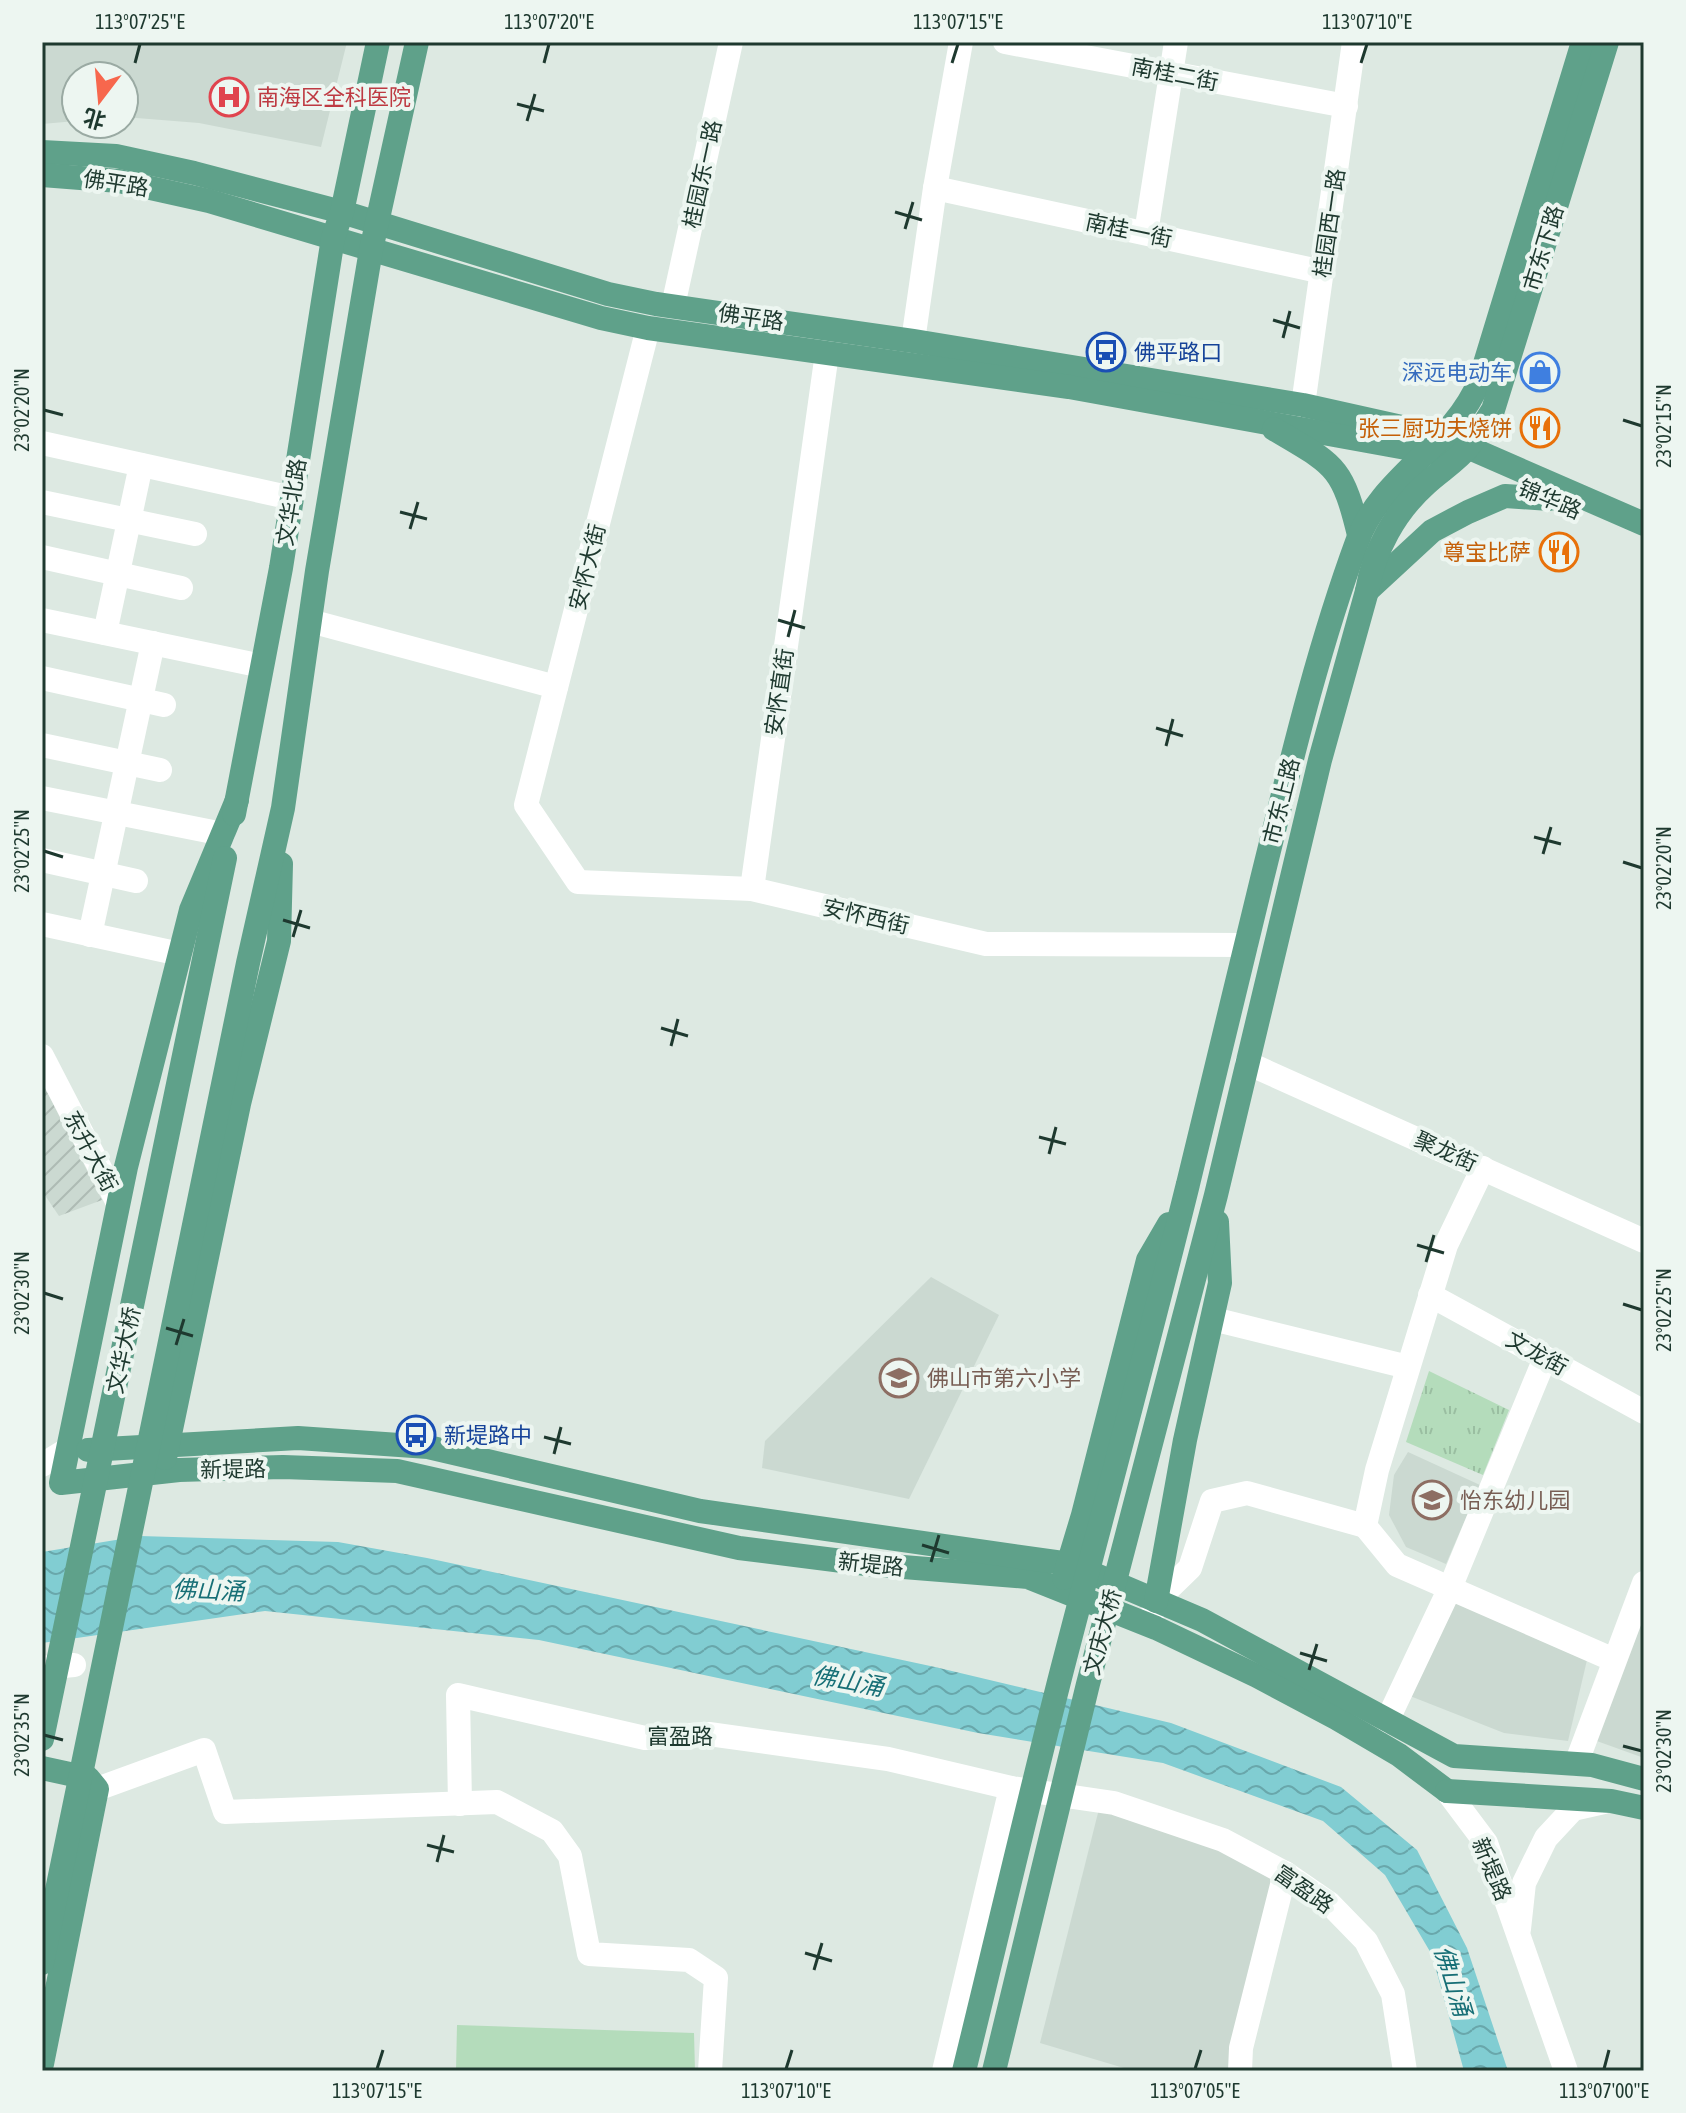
<svg xmlns="http://www.w3.org/2000/svg" width="1686" height="2113" viewBox="0 0 1686 2113" font-family="'Asap Condensed','Noto Sans SC',sans-serif">
	<style>
		.built { fill: #cbd9d1 }
		.industrial { fill: url(#industrial-furrows) }
		.grass { fill: #b4dcbb }
		.park { fill: url(#park-tufts) }
		.water { fill: url(#water-waves) }
		.lines { fill: none; stroke-linecap: round; stroke-linejoin: round }
		.minor { stroke: #fff; stroke-width: 24 }
		.major { stroke: #5fa18a; stroke-width: 24 }
		.ticks { fill: none; stroke: #1e392f; stroke-width: 3 }
		.labels { text-anchor: middle; dominant-baseline: central; stroke-width: 8; stroke-linejoin: round; paint-order: stroke }
		.street-label { font-size: 22px; fill: #1e392f; stroke: #edf6f1 }
		.health-label { font-size: 22px; fill: #be3a42; stroke: #edf6f1; text-anchor: start }
		.transit-label { font-size: 22px; fill: #164399; stroke: #edf6f1; text-anchor: start }
		.shop-label { font-size: 22px; fill: #366cbe; stroke: #edf6f1; text-anchor: end }
		.food-label { font-size: 22px; fill: #c56008; stroke: #edf6f1; text-anchor: end }
		.education-label { font-size: 22px; fill: #785e54; stroke: #edf6f1; text-anchor: start }
		.water-label { font-size: 24px; font-style: italic; fill: #176f76; stroke: #edf6f1 }
		.neatline { fill: none; stroke: #1e392f; stroke-width: 3 }
		.ticks-label { font-size: 20px; text-anchor: middle; fill: #1e392f }
	</style>
	<defs>
		<pattern id="industrial-furrows" width="10" height="10" patternUnits="userSpaceOnUse" patternTransform="scale(2)"><rect width="10" height="10" fill="#cbd9d1"/><path d="M-1 1l2-2M0 10L10 0M9 11l2-2" fill="none" stroke="#aebbb4"/></pattern>
		<pattern id="park-tufts" width="24" height="20" patternUnits="userSpaceOnUse" patternTransform="scale(2)"><rect width="24" height="20" fill="#b4dcbb"/><path d="M3 7l-1-3M5 7V3M7 7l1-3M15 17l-1-3M17 17v-4M19 17l1-3" fill="none" stroke="#9abea1"/></pattern>
		<pattern id="water-waves" width="16" height="10" patternUnits="userSpaceOnUse" patternTransform="scale(2)"><rect width="16" height="10" fill="#81cdd2"/><path d="M0 5q4-4 8 0t8 0" fill="none" stroke="#69a7ab"/></pattern>
	</defs>
	<rect width="100%" height="100%" fill="#dde9e2"/>
	<g class="built">
		<path d="M 42,42 L 347,42 L 321,147 L 199,123 L 124,117 L 124,76 L 76,76 L 76,121 L 42,124 Z"/>
		<path d="M 931,1277 L 999,1315 L 909,1499 L 762,1468 L 765,1441 Z"/>
		<path d="M 1408,1452 L 1480,1485 L 1446,1564 L 1406,1547 L 1389,1515 L 1394,1475 Z"/>
		<path d="M 1456,1598 L 1587,1660 L 1568,1741 L 1504,1733 L 1410,1696 Z"/>
		<path d="M 1644,1616 L 1644,1758 L 1594,1740 Z"/>
		<path d="M 1101,1801 L 1285,1873 L 1244,2071 L 1134,2071 L 1040,2043 Z"/>
	</g>
	<path class="industrial" d="M 42,1082 L 102,1200 L 59,1216 L 42,1191 Z"/>
	<path class="grass" d="M 457,2025 L 694,2033 L 695,2071 L 456,2071 Z"/>
	<path class="park" d="M 1429,1371 L 1509,1410 L 1483,1475 L 1406,1442 Z"/>
	<path class="water" d="M 140,1536 L 338,1542 L 427,1558 L 935,1667 L 1171,1723 L 1341,1787 L 1417,1850 L 1467,1948 L 1508,2071 L 1464,2071 L 1432,1955 L 1385,1875 L 1323,1821 L 1163,1763 L 978,1733 L 539,1640 L 265,1611 L 42,1643 L 42,1552 Z"/>
	<g class="lines">
		<g class="minor">
			<path d="M 1005,42 L 1346,106"/>
			<path d="M 935,188 L 1323,272"/>
			<path d="M 1146,233 L 1176,42"/>
			<path d="M 673,306 L 731,42"/>
			<path d="M 648,328 L 526,805 L 578,882 L 752,889 L 986,944 L 1246,945"/>
			<path d="M 913,341 L 935,188 L 961,42"/>
			<path d="M 1303,405 L 1354,42"/>
			<path d="M 42,443 L 292,498"/>
			<path d="M 42,502 L 195,534"/>
			<path d="M 42,557 L 181,588"/>
			<path d="M 42,620 L 262,666"/>
			<path d="M 310,621 L 556,687"/>
			<path d="M 105,633 L 141,465"/>
			<path d="M 42,678 L 164,705"/>
			<path d="M 42,745 L 160,770"/>
			<path d="M 42,798 L 223,834"/>
			<path d="M 42,860 L 136,881"/>
			<path d="M 752,889 L 827,353"/>
			<path d="M 42,924 L 180,954"/>
			<path d="M 90,935 L 153,643"/>
			<path d="M 42,1056 L 118,1203"/>
			<path d="M 1247,1063 L 1644,1241"/>
			<path d="M 1483,1168 L 1446,1245 L 1377,1470 L 1365,1526 L 1397,1565 L 1614,1660"/>
			<path d="M 1430,1295 L 1644,1412"/>
			<path d="M 1213,1319 L 1408,1367"/>
			<path d="M 42,1465 L 65,1451"/>
			<path d="M 1153,1612 L 1156,1601 L 1190,1568 L 1212,1501 L 1247,1493 L 1365,1526"/>
			<path d="M 42,1668 L 74,1665"/>
			<path d="M 1387,1721 L 1450,1588 L 1545,1358"/>
			<path d="M 1576,1764 L 1644,1583"/>
			<path d="M 97,1789 L 204,1750 L 225,1812 L 497,1802 L 552,1831 L 570,1856 L 589,1954 L 689,1960 L 716,1978 L 710,2071"/>
			<path d="M 1447,1791 L 1486,1843 L 1566,2071"/>
			<path d="M 460,1804 L 458,1695 L 645,1738 L 709,1734 L 888,1759 L 1011,1788"/>
			<path d="M 1519,1929 L 1524,1883 L 1546,1838 L 1573,1809 L 1604,1802"/>
			<path d="M 944,2071 L 1011,1788 L 1114,1803 L 1223,1840 L 1285,1873 L 1330,1904 L 1366,1941 L 1393,1994 L 1405,2071"/>
			<path d="M 1240,2071 L 1241,2048 L 1285,1873"/>
		</g>
		<g class="major">
			<path d="M 42,152 L 116,156 L 194,173 L 342,212 L 608,294 L 656,304 L 913,341 L 1303,405 L 1442,436 L 1644,524"/>
			<path d="M 42,175 L 119,181 L 209,201 L 601,318 L 648,328 L 1069,387 L 1439,454"/>
			<path d="M 1274,429 C 1334,465 1342,464 1359,535"/>
			<path d="M 1367,591 L 1432,531 L 1468,512 L 1505,496 L 1550,499"/>
			<path d="M 237,800 L 191,910 L 126,1167 L 61,1483 L 179,1470 L 283,1467 L 397,1471 L 739,1548 L 866,1564 L 1028,1577 L 1156,1628 L 1257,1676 L 1336,1718 L 1399,1755 L 1447,1791"/>
			<path d="M 234,814 L 281,568 L 333,238 L 342,212 L 378,42"/>
			<path d="M 88,1450 L 298,1438 L 428,1447 L 700,1511 L 1070,1564 L 1202,1620 L 1454,1756 L 1592,1765 L 1644,1779"/>
			<path d="M 165,1458 L 239,1104 L 279,941 L 281,864"/>
			<path d="M 1064,1578 L 1083,1515 L 1148,1260 L 1169,1224"/>
			<path d="M 1156,1601 L 1185,1440 L 1220,1283 L 1217,1222"/>
			<path d="M 42,1739 L 225,858"/>
			<path d="M 42,1768 L 88,1778 L 97,1789 L 42,2064"/>
			<path d="M 1447,1791 L 1611,1801 L 1644,1808"/>
			<path d="M 42,1963 L 248,963 L 283,808 L 317,571 L 371,250 L 417,42"/>
			<path d="M 964,2071 C 997,1937 1028,1803 1062,1670 C 1104,1508 1148,1346 1188,1184 C 1213,1082 1238,980 1262,879 C 1290,766 1317,651 1357,542 C 1381,475 1452,448 1480,380 L 1583,42"/>
			<path d="M 994,2071 L 1088,1684 L 1216,1195 L 1320,760 L 1367,591 C 1374,550 1395,512 1426,484 C 1440,471 1457,461 1469,446 C 1478,435 1485,422 1493,410 L 1607,42"/>
		</g>
	</g>
	<path class="ticks" d="M 135,63 L 140,44M 544,63 L 549,44M 952,63 L 958,44M 1361,63 L 1367,44M 517,104 L 544,111M 527,121 L 535,94M 895,212 L 922,220M 905,229 L 913,202M 1273,320 L 1300,328M 1283,338 L 1290,311M 44,410 L 63,415M 1623,420 L 1642,426M 400,512 L 427,519M 410,529 L 418,502M 778,620 L 805,628M 788,637 L 795,610M 1156,728 L 1183,736M 1166,746 L 1173,719M 1534,837 L 1561,844M 44,851 L 63,857M 1543,854 L 1551,827M 1623,862 L 1642,868M 283,920 L 310,928M 293,937 L 301,910M 661,1028 L 688,1036M 671,1046 L 678,1019M 1039,1137 L 1066,1144M 1049,1154 L 1056,1127M 1417,1245 L 1444,1253M 1426,1262 L 1434,1235M 44,1293 L 63,1299M 1623,1304 L 1642,1310M 166,1328 L 193,1336M 176,1345 L 184,1319M 544,1437 L 571,1444M 554,1454 L 561,1427M 922,1545 L 949,1553M 931,1562 L 939,1535M 1300,1653 L 1327,1661M 1309,1670 L 1317,1644M 44,1735 L 63,1740M 1623,1746 L 1642,1751M 427,1845 L 454,1852M 437,1862 L 444,1835M 805,1953 L 832,1961M 814,1970 L 822,1943M 377,2069 L 383,2050M 786,2069 L 792,2050M 1195,2069 L 1201,2050M 1604,2069 L 1609,2050"/>
	<defs>
		<g id="hospital-ring" transform="scale(2)"><circle r="9.5" fill="#edf6f1" stroke="#e0444e" stroke-width="1.5"/><path d="M-5-5h3v3.5h4V-5h3V5h-3V1.5h-4V5h-3Z" fill="#e0444e"/></g>
		<g id="bus-ring" transform="scale(2)"><circle r="9.5" fill="#edf6f1" stroke="#1a4fb4" stroke-width="1.5"/><path d="M-5-6H5V4H4V6H2V4H-2V6H-4V4H-5ZM-3.5-4V0h7V-4ZM-3.5 1.2v1.5H-2V1.2ZM2 1.2v1.5H3.5V1.2Z" fill="#1a4fb4"/></g>
		<g id="shop-ring" transform="scale(2)"><circle r="9.5" fill="#edf6f1" stroke="#3f7fe0" stroke-width="1.5"/><path d="M-5-2.5h2.3a2.7 3.5 0 0 1 5.4 0H5L5.5 6h-11ZM-1.5-2.5h3a1.5 2.3 0 0 0-3 0Z" fill="#3f7fe0"/></g>
		<g id="restaurant-ring" transform="scale(2)"><circle r="9.5" fill="#edf6f1" stroke="#e8710a" stroke-width="1.5"/><path d="M-5-6h1v4h1v-4h1v4h1v-4h1v5L-1.5 .5V6h-2V.5L-5-1ZM5-6V6H3V1.5H1.5Q1.5-4 5-6Z" fill="#e8710a"/></g>
		<g id="school-ring" transform="scale(2)"><circle r="9.5" fill="#edf6f1" stroke="#8d6e63" stroke-width="1.5"/><path d="M0-5L7-2L0 1L-7-2ZM-4 1L0 2.5L4 1V4Q0 6-4 4Z" fill="#8d6e63"/></g>
	</defs>
	<g fill-rule="evenodd">
		<use href="#hospital-ring" x="229" y="97"/>
		<use href="#bus-ring" x="1106" y="352"/>
		<use href="#shop-ring" x="1540" y="372"/>
		<use href="#restaurant-ring" x="1540" y="428"/>
		<use href="#restaurant-ring" x="1559" y="552"/>
		<use href="#school-ring" x="899" y="1378"/>
		<use href="#bus-ring" x="416" y="1435"/>
		<use href="#school-ring" x="1432" y="1500"/>
	</g>
	<g class="labels">
		<g class="street-label">
			<text transform="translate(1175 74) rotate(11)">南桂二街</text>
			<text transform="translate(702 174) rotate(-78)">桂园东一路</text>
			<text transform="translate(116 183) rotate(9)">佛平路</text>
			<text transform="translate(1329 223) rotate(-82)">桂园西一路</text>
			<text transform="translate(1129 230) rotate(12)">南桂一街</text>
			<text transform="translate(1543 248) rotate(-73)">市东下路</text>
			<text transform="translate(751 317) rotate(8)">佛平路</text>
			<text transform="translate(1550 499) rotate(23)">锦华路</text>
			<text transform="translate(291 502) rotate(-81)">文华北路</text>
			<text transform="translate(587 567) rotate(-76)">安怀大街</text>
			<text transform="translate(779 692) rotate(-82)">安怀直街</text>
			<text transform="translate(1281 801) rotate(-76)">市东上路</text>
			<text transform="translate(866 916) rotate(13)">安怀西街</text>
			<text transform="translate(91 1151) rotate(62)">东升大街</text>
			<text transform="translate(1446 1151) rotate(24)">聚龙街</text>
			<text transform="translate(123 1350) rotate(-78)">文华大桥</text>
			<text transform="translate(1537 1353) rotate(29)">文龙街</text>
			<text transform="translate(233 1469) rotate(-1)">新堤路</text>
			<text transform="translate(871 1564) rotate(6)">新堤路</text>
			<text transform="translate(1102 1632) rotate(-75)">文庆大桥</text>
			<text x="680" y="1736">富盈路</text>
			<text transform="translate(1492 1869) rotate(67)">新堤路</text>
			<text transform="translate(1304 1889) rotate(35)">富盈路</text>
		</g>
		<g class="health-label">
			<text x="257" y="97">南海区全科医院</text>
		</g>
		<g class="transit-label">
			<text x="1134" y="352">佛平路口</text>
			<text x="444" y="1435">新堤路中</text>
		</g>
		<g class="shop-label">
			<text x="1512" y="372">深远电动车</text>
		</g>
		<g class="food-label">
			<text x="1512" y="428">张三厨功夫烧饼</text>
			<text x="1531" y="552">尊宝比萨</text>
		</g>
		<g class="education-label">
			<text x="927" y="1378">佛山市第六小学</text>
			<text x="1460" y="1500">怡东幼儿园</text>
		</g>
		<g class="water-label">
			<text transform="translate(208 1590) rotate(2)">佛山涌</text>
			<text transform="translate(848 1681) rotate(10)">佛山涌</text>
			<text transform="translate(1453 1981) rotate(73)">佛山涌</text>
		</g>
	</g>
	<rect width="1686" height="2113" fill="none" stroke="#edf6f1" stroke-width="88"/>
	<g transform="translate(100 100) rotate(196)"><circle r="38" fill="#edf6f1" stroke="#9aaaa3" stroke-width="2"/>
	<path d="M0-6L14 30L0 20L-14 30Z" fill="#f7674d"/>
	<text y="-12" font-size="22" font-weight="bold" text-anchor="middle" fill="#1e392f">北</text>
	</g>
	<rect x="44" y="44" width="1598" height="2025" class="neatline"/>
	<g class="ticks-label">
		<text x="140" y="29">113°07'25"E</text>
		<text x="549" y="29">113°07'20"E</text>
		<text x="958" y="29">113°07'15"E</text>
		<text x="1367" y="29">113°07'10"E</text>
		<text transform="translate(22 410) rotate(-90)" y="7">23°02'20"N</text>
		<text transform="translate(1664 426) rotate(-90)" y="7">23°02'15"N</text>
		<text transform="translate(22 851) rotate(-90)" y="7">23°02'25"N</text>
		<text transform="translate(1664 868) rotate(-90)" y="7">23°02'20"N</text>
		<text transform="translate(22 1293) rotate(-90)" y="7">23°02'30"N</text>
		<text transform="translate(1664 1310) rotate(-90)" y="7">23°02'25"N</text>
		<text transform="translate(22 1735) rotate(-90)" y="7">23°02'35"N</text>
		<text transform="translate(1664 1751) rotate(-90)" y="7">23°02'30"N</text>
		<text x="377" y="2098">113°07'15"E</text>
		<text x="786" y="2098">113°07'10"E</text>
		<text x="1195" y="2098">113°07'05"E</text>
		<text x="1604" y="2098">113°07'00"E</text>
	</g>
</svg>
